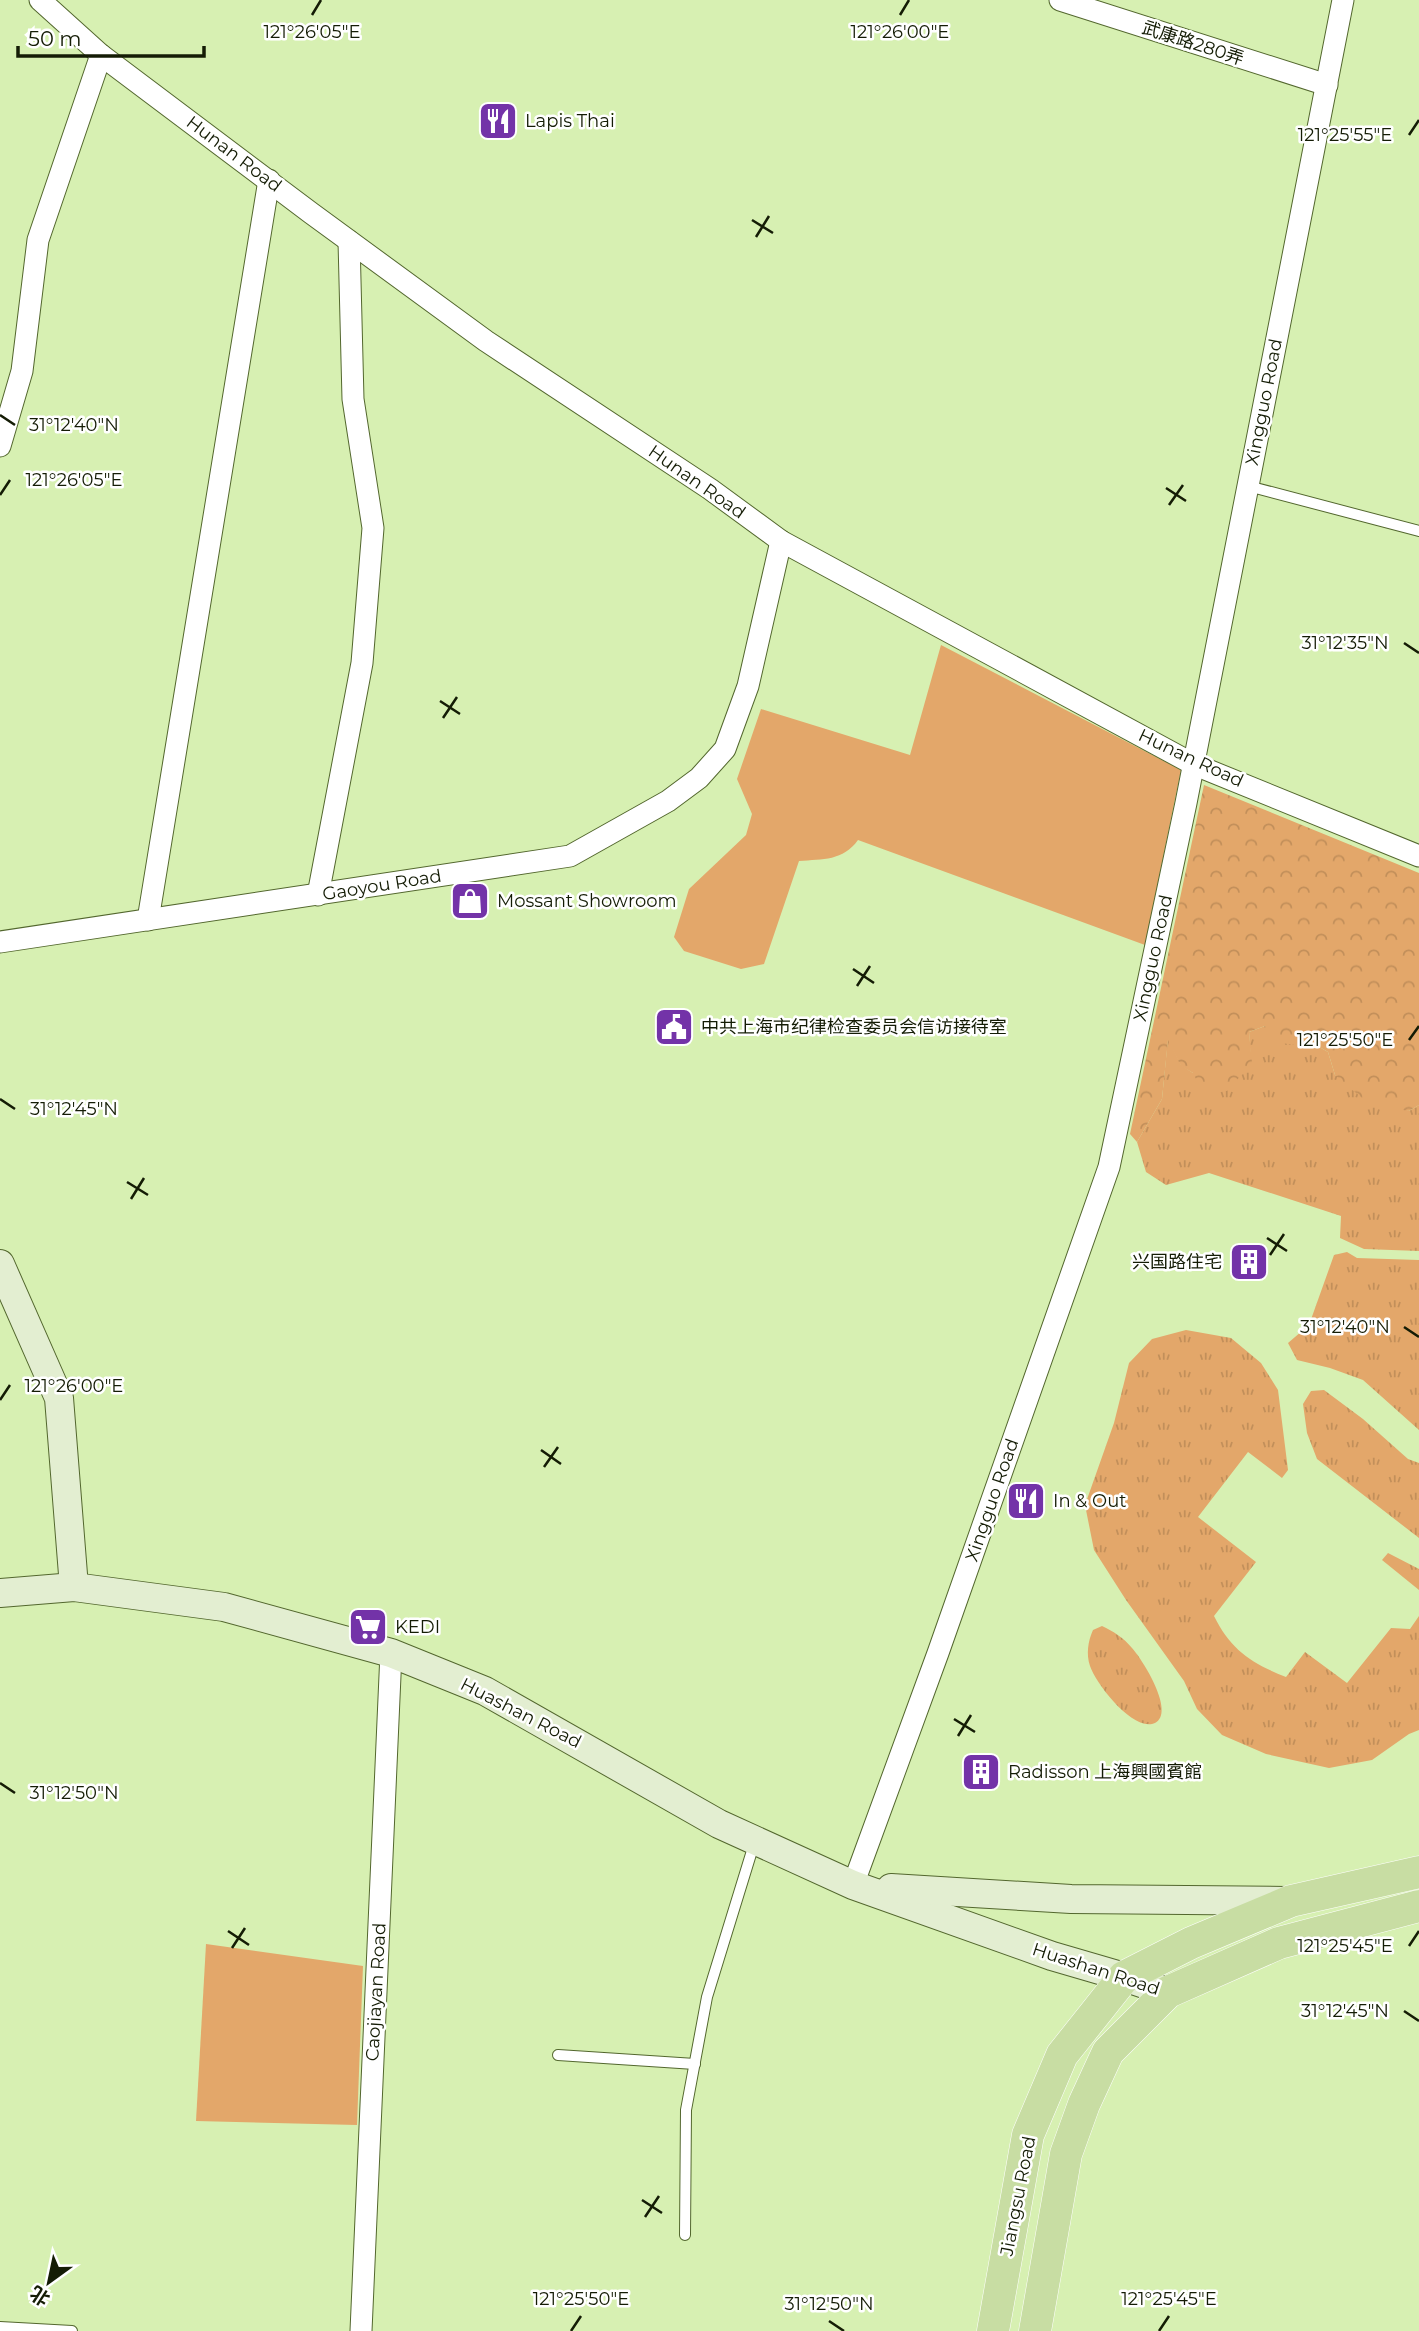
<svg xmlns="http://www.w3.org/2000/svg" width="1419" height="2331" viewBox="0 0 1419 2331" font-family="Montserrat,'Noto Sans SC',sans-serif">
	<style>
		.grass { fill: url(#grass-tufts) }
		.forest { fill: url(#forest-crowns) }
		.park { fill: #e3a76a }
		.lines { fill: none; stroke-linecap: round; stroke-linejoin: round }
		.lane-casing { stroke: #53672e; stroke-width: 12 }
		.street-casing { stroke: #53672e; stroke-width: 23 }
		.secondary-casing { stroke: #53672e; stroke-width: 30 }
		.primary-casing { stroke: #fff; stroke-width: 33 }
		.lane { stroke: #fff; stroke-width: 10 }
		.street { stroke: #fff; stroke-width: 21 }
		.secondary { stroke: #e3eed1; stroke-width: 28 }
		.primary { stroke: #c8dda3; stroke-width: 32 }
		.ticks { fill: none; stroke: #141c05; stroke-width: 2.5 }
		.labels { text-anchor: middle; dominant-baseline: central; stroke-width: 5; stroke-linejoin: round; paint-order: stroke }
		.street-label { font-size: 18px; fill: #141c05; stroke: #fff }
		.poi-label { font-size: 18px; fill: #141c05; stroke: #fff; text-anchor: start }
		.ticks-label { font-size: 18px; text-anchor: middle; fill: #141c05; stroke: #fff; stroke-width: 5; stroke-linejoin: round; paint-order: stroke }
	</style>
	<defs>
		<pattern id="grass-tufts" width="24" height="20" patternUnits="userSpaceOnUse" patternTransform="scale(1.75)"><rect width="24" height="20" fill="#e3a76a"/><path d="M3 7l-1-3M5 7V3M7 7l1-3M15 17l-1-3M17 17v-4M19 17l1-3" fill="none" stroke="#c28f5a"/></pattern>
		<pattern id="forest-crowns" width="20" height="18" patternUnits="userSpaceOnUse" patternTransform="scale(1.75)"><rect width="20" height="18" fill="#e3a76a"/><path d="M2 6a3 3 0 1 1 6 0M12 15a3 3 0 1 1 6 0" fill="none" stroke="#c28f5a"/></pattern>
	</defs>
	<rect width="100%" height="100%" fill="#d7f0b2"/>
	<g class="grass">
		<path d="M 1265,1026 L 1304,1038 L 1328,1052 L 1335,1075 L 1409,1111 L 1419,1105 L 1419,1251 L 1364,1249 L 1340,1238 L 1341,1216 L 1209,1173 L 1166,1185 L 1146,1172 L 1137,1142 L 1162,1099 L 1168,1038 L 1181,1065 L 1193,1073 L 1251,1063 L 1249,1032 Z"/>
		<path d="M 1347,1252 L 1357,1258 L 1419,1260 L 1419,1430 L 1363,1380 L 1330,1368 L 1297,1360 L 1288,1343 L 1309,1325 L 1334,1255 Z"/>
		<path d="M 1186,1330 L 1231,1338 L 1261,1363 L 1278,1390 L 1288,1470 L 1282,1478 L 1248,1452 L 1198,1517 L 1256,1562 L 1214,1616 C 1231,1650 1251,1663 1286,1677 L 1305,1652 L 1347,1683 L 1391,1628 L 1410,1629 L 1419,1616 L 1419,1730 L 1409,1734 L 1372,1760 L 1329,1768 L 1266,1754 L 1222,1735 L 1197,1709 L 1184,1681 L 1126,1600 L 1094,1550 L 1085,1505 L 1114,1423 L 1129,1363 L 1152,1339 Z"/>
		<path d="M 1324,1390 L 1363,1419 L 1408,1459 L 1419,1463 L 1419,1538 L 1317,1459 L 1307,1433 L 1303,1404 L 1311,1391 Z"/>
		<path d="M 1388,1553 L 1419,1569 L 1419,1590 L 1382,1560 Z"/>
		<path d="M 1102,1626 C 1113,1631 1124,1638 1132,1648 C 1143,1660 1176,1713 1155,1723 C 1134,1733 1096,1684 1090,1666 C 1086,1654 1088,1641 1093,1630 Z"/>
	</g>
	<path class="forest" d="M 1204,785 L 1419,873 L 1419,1105 L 1409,1111 L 1369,1104 L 1335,1075 L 1328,1052 L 1304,1038 L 1295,1045 L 1275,1042 L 1265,1026 L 1249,1032 L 1252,1063 L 1227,1091 L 1199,1085 L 1193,1073 L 1181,1066 L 1168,1040 L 1162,1099 L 1137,1142 L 1130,1134 Z"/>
	<g class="park">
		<path d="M 941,645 L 1181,770 L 1145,945 L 858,840 C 843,861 823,859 799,861 L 764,964 L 741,969 L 684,951 L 674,937 L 689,889 L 746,835 L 752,814 L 737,779 L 761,709 L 910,755 Z"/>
		<path d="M 206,1944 L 363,1966 L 357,2125 L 196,2121 Z"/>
	</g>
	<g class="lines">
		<g class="lane-casing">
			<g id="lane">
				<path d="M 1248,486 L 1419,531"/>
				<path d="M 558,2055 L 695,2064"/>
				<path d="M 685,2235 L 686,2110 L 707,1997 L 755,1841"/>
				<path d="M 0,2327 L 72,2331"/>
			</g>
		</g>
		<g class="street-casing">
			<g id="street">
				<path d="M 40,0 L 101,55 L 311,213 L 486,341 L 710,489 L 781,541 L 1193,764 L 1419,856"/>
				<path d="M 1060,0 L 1327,85"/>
				<path d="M 0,446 L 22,371 L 38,240 L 101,55"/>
				<path d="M 318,895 L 362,663 L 373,528 L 353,399 L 349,241"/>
				<path d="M 148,920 L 269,180"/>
				<path d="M 0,942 L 570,856 L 668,801 L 699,778 L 725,749 L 748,686 L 781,541"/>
				<path d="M 853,1885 L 938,1653 L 1109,1167 L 1186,803 L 1343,0"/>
				<path d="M 361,2331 L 391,1653"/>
			</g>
		</g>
		<g class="secondary-casing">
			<g id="secondary">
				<path d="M 0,1264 L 59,1398 L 74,1587"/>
				<path d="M 0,1593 L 74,1587 L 224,1607 L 391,1653 L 485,1691 L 719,1824 L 853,1885 L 1052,1956 L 1124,1977 L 1168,1992"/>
				<path d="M 891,1888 L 1071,1899 L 1287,1901"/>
			</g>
		</g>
		<g class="primary-casing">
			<g id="primary">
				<path d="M 993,2331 L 1028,2135 L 1062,2055 L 1124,1977 L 1191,1943 L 1291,1901 L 1419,1872"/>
				<path d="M 1035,2331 L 1066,2154 L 1084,2104 L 1108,2052 L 1168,1992 L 1279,1943 L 1419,1906"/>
			</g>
		</g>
		<use href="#lane" class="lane"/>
		<use href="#street" class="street"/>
		<use href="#secondary" class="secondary"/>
		<use href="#primary" class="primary"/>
	</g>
	<path class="ticks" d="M 312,15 L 321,0M 900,15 L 909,0M 1409,135 L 1419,120M 752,220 L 773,233M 756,237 L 769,216M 0,415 L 15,425M 1166,488 L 1186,501M 0,495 L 10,480M 1169,505 L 1183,485M 1404,643 L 1419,653M 440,701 L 460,714M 443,718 L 457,697M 853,969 L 874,983M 857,986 L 870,966M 1409,1040 L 1419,1026M 0,1099 L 15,1109M 127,1182 L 148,1195M 131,1199 L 144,1178M 1267,1238 L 1287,1251M 1270,1255 L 1284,1234M 1404,1327 L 1419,1337M 0,1400 L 10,1385M 541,1450 L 561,1464M 544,1467 L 558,1447M 954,1719 L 975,1732M 958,1736 L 971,1715M 0,1783 L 15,1793M 228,1931 L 249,1945M 1409,1946 L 1419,1931M 232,1948 L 245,1928M 1404,2011 L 1419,2021M 642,2200 L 662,2213M 645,2217 L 659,2196M 829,2321 L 844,2331M 571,2331 L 581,2316M 1159,2331 L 1169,2316"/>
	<defs>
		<g id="restaurant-square" transform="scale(2.0125)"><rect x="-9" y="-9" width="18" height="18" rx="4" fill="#7333a8" stroke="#fff"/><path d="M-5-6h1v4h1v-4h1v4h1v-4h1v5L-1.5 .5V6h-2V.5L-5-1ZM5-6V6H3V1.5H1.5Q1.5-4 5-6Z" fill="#fff"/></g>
		<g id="shop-square" transform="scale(2.0125)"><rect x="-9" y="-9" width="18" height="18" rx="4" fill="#7333a8" stroke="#fff"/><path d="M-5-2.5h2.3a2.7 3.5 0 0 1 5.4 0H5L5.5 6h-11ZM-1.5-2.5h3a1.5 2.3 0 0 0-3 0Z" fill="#fff"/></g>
		<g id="civic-square" transform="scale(2.0125)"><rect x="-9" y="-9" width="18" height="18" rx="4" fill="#7333a8" stroke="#fff"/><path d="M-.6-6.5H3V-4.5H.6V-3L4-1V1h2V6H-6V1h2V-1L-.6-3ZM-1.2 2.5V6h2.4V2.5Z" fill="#fff"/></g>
		<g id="building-square" transform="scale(2.0125)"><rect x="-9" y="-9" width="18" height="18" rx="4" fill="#7333a8" stroke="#fff"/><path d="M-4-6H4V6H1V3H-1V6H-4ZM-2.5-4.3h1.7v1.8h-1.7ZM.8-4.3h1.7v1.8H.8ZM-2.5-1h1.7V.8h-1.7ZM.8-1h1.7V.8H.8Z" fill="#fff"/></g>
		<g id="supermarket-square" transform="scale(2.0125)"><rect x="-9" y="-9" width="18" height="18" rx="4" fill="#7333a8" stroke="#fff"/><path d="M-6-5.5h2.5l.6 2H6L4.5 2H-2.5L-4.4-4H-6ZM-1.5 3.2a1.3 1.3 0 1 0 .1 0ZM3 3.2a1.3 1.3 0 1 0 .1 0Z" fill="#fff"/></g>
	</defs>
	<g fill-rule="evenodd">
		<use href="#restaurant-square" x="498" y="121"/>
		<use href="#shop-square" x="470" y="901"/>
		<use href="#civic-square" x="674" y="1027"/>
		<use href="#building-square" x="1249" y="1262"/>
		<use href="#restaurant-square" x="1026" y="1501"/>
		<use href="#supermarket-square" x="368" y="1627"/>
		<use href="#building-square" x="981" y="1772"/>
	</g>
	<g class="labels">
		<g class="street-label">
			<text transform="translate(1193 43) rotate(18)">武康路280弄</text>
			<text transform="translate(234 154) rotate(37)">Hunan Road</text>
			<text transform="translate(1264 402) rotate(-79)">Xingguo Road</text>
			<text transform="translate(697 482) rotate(35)">Hunan Road</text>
			<text transform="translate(1191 758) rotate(25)">Hunan Road</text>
			<text transform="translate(382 885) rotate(-9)">Gaoyou Road</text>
			<text transform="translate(1153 958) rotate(-78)">Xingguo Road</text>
			<text transform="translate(992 1500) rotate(-71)">Xingguo Road</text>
			<text transform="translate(521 1713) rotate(27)">Huashan Road</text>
			<text transform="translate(1096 1969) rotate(18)">Huashan Road</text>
			<text transform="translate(376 1992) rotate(-87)">Caojiayan Road</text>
			<text transform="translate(1018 2196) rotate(-79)">Jiangsu Road</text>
		</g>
		<g class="poi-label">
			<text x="525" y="121">Lapis Thai</text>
			<text x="497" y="901">Mossant Showroom</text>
			<text x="701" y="1027">中共上海市纪律检查委员会信访接待室</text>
			<text x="1222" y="1262" text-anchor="end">兴国路住宅</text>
			<text x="1053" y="1501">In &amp; Out</text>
			<text x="395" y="1627">KEDI</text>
			<text x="1008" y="1772">Radisson 上海興國賓館</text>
		</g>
	</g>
	<g class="ticks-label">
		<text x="312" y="38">121°26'05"E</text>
		<text x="900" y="38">121°26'00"E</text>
		<text x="1345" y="141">121°25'55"E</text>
		<text x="74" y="431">31°12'40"N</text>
		<text x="74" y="486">121°26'05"E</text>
		<text x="1345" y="649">31°12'35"N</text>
		<text x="1345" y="1046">121°25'50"E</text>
		<text x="74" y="1115">31°12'45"N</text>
		<text x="1345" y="1333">31°12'40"N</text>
		<text x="74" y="1392">121°26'00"E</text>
		<text x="74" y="1799">31°12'50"N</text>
		<text x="1345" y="1952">121°25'45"E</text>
		<text x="1345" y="2017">31°12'45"N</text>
		<text x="581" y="2305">121°25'50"E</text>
		<text x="1169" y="2305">121°25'45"E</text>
		<text x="829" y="2310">31°12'50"N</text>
	</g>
	<g transform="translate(49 2282) rotate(213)" stroke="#ffffff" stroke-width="5" paint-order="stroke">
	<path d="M0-5L12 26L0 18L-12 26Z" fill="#141c05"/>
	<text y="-10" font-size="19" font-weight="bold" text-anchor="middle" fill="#141c05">北</text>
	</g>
	<path d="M18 46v10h186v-10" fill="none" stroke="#141c05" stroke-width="3.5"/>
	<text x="28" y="46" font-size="21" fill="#141c05" stroke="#ffffff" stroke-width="5" paint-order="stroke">50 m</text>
</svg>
